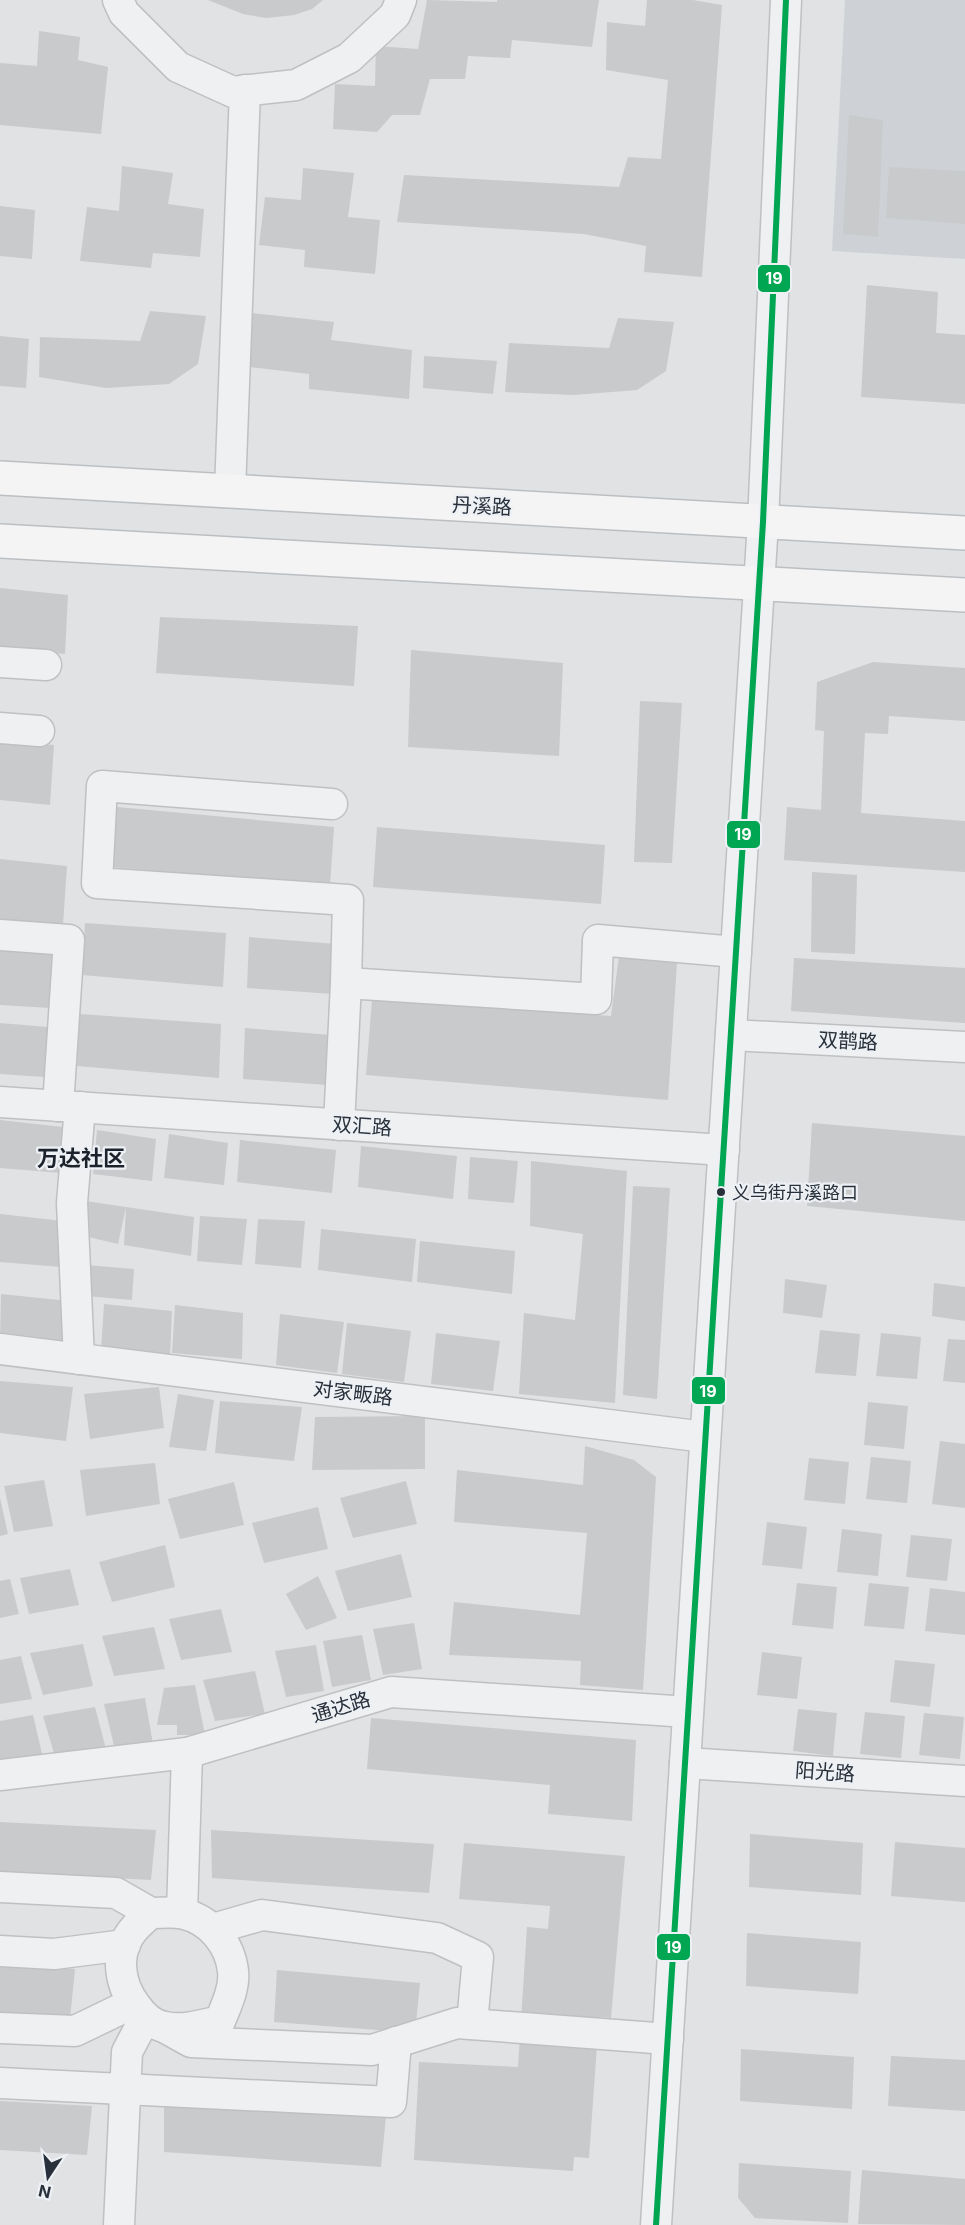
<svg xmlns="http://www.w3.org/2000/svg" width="965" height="2225" viewBox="0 0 965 2225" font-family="Inter,'Noto Sans SC',sans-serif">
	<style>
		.built { fill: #ced2d7 }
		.building { fill: #c8cacc }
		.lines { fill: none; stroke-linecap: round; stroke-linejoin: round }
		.minor-casing { stroke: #bec0c2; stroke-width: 33 }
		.major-casing { stroke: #bcbfc2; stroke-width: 36 }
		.minor { stroke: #eff0f1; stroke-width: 30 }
		.major { stroke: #f4f4f5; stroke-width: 33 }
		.bus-1-casing { stroke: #edf0f4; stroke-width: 10 }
		.bus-1 { stroke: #00a651; stroke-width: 6 }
		.bus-dot { fill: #28313b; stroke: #edf0f4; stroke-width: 2 }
		.labels { text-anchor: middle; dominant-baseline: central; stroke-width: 4.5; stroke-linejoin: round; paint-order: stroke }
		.bus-label { font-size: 18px; fill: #28313b; stroke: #edf0f4; text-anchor: start }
		.street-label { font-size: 20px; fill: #28313b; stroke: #edf0f4 }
		.quarter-label { font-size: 22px; font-weight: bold; fill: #1b222c; stroke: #edf0f4 }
		.line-badge { stroke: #edf0f4; stroke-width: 2 }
		.badge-label { font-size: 16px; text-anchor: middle; font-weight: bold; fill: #fff }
	</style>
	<rect width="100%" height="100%" fill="#e0e2e4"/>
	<path class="built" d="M 845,0 L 965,0 L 965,259 L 832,251 Z"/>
	<g class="building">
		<path d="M 208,0 L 323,0 L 312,9 L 294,15 L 266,18 L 243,14 Z"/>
		<path d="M 427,0 L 497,2 L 497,0 L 599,0 L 592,47 L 512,40 L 510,58 L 468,56 L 465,79 L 430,79 L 420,115 L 392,115 L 377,132 L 333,129 L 335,84 L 375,86 L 376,46 L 418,49 Z"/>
		<path d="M 647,0 L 693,0 L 722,5 L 702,277 L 644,272 L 646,246 L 584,234 L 397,222 L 404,175 L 619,187 L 628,157 L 661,159 L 668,80 L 606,70 L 607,22 L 645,26 Z"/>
		<path d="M 39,31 L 80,37 L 78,60 L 108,67 L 101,134 L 0,125 L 0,63 L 37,66 Z"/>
		<path d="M 849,115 L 883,120 L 878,237 L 843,234 Z"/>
		<path d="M 122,166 L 173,173 L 168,204 L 204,209 L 200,257 L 153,253 L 151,268 L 80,261 L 87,207 L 119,211 Z"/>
		<path d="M 889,167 L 965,171 L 965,224 L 886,218 Z"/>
		<path d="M 303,168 L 354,173 L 348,217 L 380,220 L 375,274 L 304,267 L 305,250 L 259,245 L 265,197 L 301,200 Z"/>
		<path d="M 0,206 L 35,210 L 32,259 L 0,256 Z"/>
		<path d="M 867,285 L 938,292 L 936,333 L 965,335 L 965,404 L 861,397 Z"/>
		<path d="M 150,311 L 206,316 L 198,364 L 169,384 L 106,388 L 39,377 L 40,337 L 140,341 Z"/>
		<path d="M 242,312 L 334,322 L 331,340 L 412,350 L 409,399 L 309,389 L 309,374 L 240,366 Z"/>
		<path d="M 618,318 L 674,322 L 666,371 L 637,390 L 574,395 L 505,392 L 509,343 L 609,348 Z"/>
		<path d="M 0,336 L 29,339 L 26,388 L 0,386 Z"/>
		<path d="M 424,356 L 497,361 L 493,394 L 423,388 Z"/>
		<path d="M 0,588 L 68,595 L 65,654 L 0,648 Z"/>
		<path d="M 160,617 L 358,626 L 354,686 L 156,673 Z"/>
		<path d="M 411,650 L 563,663 L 559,756 L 408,747 Z"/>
		<path d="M 873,662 L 965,668 L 965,721 L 889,716 L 888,734 L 865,733 L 861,813 L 965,821 L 965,872 L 784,860 L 787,807 L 821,810 L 824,731 L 815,730 L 817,682 Z"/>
		<path d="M 640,701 L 682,703 L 672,863 L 634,862 Z"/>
		<path d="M 0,740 L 54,745 L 50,805 L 0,800 Z"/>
		<path d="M 117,807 L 334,827 L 330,886 L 112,867 Z"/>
		<path d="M 377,827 L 605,845 L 601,904 L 373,887 Z"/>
		<path d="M 0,859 L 67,866 L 63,925 L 0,920 Z"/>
		<path d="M 812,872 L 857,875 L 855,954 L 811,952 Z"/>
		<path d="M 85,923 L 226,933 L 223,987 L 82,975 Z"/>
		<path d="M 249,937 L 336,944 L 333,994 L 247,988 Z"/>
		<path d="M 0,951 L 52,954 L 50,1008 L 0,1005 Z"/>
		<path d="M 619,956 L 677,963 L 668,1100 L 366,1075 L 372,1000 L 611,1016 Z"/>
		<path d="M 794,958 L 965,968 L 965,1023 L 791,1011 Z"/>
		<path d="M 80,1014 L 221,1024 L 219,1078 L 77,1066 Z"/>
		<path d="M 0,1023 L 48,1027 L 44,1077 L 0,1074 Z"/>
		<path d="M 245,1028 L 331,1035 L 328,1085 L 243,1079 Z"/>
		<path d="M 0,1120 L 63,1127 L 61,1173 L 0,1168 Z"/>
		<path d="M 812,1123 L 965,1136 L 965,1221 L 807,1206 Z"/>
		<path d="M 97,1130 L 156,1139 L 152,1181 L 93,1174 Z"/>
		<path d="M 169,1134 L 228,1143 L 224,1185 L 164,1178 Z"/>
		<path d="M 240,1140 L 336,1150 L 332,1193 L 237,1182 Z"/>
		<path d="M 361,1146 L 457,1156 L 453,1199 L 358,1187 Z"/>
		<path d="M 470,1157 L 518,1161 L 514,1203 L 468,1199 Z"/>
		<path d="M 531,1161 L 627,1171 L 615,1403 L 519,1394 L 524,1313 L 575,1320 L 583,1234 L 530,1226 Z"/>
		<path d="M 633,1186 L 670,1188 L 657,1399 L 623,1395 Z"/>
		<path d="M 86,1201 L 126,1207 L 118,1244 L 84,1236 Z"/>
		<path d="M 126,1207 L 194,1217 L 191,1256 L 124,1245 Z"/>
		<path d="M 0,1214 L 63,1221 L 61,1267 L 0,1262 Z"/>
		<path d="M 200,1216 L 247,1219 L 242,1265 L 197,1261 Z"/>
		<path d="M 258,1219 L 305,1221 L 301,1268 L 255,1264 Z"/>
		<path d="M 321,1229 L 416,1239 L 412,1282 L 318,1270 Z"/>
		<path d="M 420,1241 L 515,1251 L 512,1294 L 417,1282 Z"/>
		<path d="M 86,1265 L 134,1269 L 132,1300 L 86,1296 Z"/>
		<path d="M 785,1279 L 827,1285 L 822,1318 L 783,1313 Z"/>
		<path d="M 934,1283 L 965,1287 L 965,1321 L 932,1316 Z"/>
		<path d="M 1,1294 L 69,1301 L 67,1346 L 0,1342 Z"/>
		<path d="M 104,1304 L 172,1311 L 170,1357 L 101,1351 Z"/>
		<path d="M 175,1305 L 243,1313 L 242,1359 L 172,1353 Z"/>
		<path d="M 280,1314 L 344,1322 L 337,1373 L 276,1365 Z"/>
		<path d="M 347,1323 L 411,1331 L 404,1382 L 342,1374 Z"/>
		<path d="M 820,1330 L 860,1334 L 856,1376 L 815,1373 Z"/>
		<path d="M 436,1333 L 500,1341 L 493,1391 L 431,1384 Z"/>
		<path d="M 881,1333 L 921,1337 L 917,1379 L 876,1376 Z"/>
		<path d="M 948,1339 L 965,1340 L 965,1383 L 943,1381 Z"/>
		<path d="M 0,1381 L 73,1387 L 66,1441 L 0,1433 Z"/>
		<path d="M 159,1387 L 164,1428 L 90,1439 L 84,1394 Z"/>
		<path d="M 178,1394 L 214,1400 L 206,1451 L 169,1447 Z"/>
		<path d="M 220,1401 L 302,1407 L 294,1461 L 215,1453 Z"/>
		<path d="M 868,1402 L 908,1406 L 904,1449 L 864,1445 Z"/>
		<path d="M 425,1416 L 425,1469 L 312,1470 L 315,1417 Z"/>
		<path d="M 940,1441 L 965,1444 L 965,1508 L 932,1504 Z"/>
		<path d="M 585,1446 L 634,1460 L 656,1477 L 643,1690 L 580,1685 L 581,1661 L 449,1655 L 454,1602 L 580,1615 L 587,1533 L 454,1522 L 457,1470 L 583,1485 Z"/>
		<path d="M 871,1457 L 911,1461 L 907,1503 L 866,1499 Z"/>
		<path d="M 809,1458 L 849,1462 L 845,1504 L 804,1500 Z"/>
		<path d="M 155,1463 L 160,1504 L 86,1516 L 80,1470 Z"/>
		<path d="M 44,1480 L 53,1526 L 14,1532 L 4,1486 Z"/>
		<path d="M 406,1481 L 417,1524 L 353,1538 L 340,1498 Z"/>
		<path d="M 234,1482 L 244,1525 L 180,1539 L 168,1499 Z"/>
		<path d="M 0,1498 L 8,1534 L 0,1536 Z"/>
		<path d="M 318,1507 L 328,1549 L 264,1563 L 252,1523 Z"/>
		<path d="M 767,1522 L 807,1527 L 802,1569 L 762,1565 Z"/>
		<path d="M 842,1529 L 882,1534 L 878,1576 L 837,1572 Z"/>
		<path d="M 911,1535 L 952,1539 L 947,1581 L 906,1577 Z"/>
		<path d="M 165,1545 L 175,1587 L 112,1602 L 99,1562 Z"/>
		<path d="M 401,1554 L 412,1597 L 348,1611 L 335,1571 Z"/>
		<path d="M 70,1569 L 79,1605 L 29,1614 L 20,1578 Z"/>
		<path d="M 318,1576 L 337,1618 L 306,1630 L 286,1594 Z"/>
		<path d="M 10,1579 L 19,1614 L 0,1618 L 0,1581 Z"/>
		<path d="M 797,1583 L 837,1587 L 833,1629 L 792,1625 Z"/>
		<path d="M 869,1583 L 909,1587 L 904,1629 L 864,1626 Z"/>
		<path d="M 930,1588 L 965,1592 L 965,1635 L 925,1631 Z"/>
		<path d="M 221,1609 L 232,1652 L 181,1660 L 169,1619 Z"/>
		<path d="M 414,1623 L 422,1669 L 383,1675 L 373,1629 Z"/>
		<path d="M 154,1627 L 165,1669 L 114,1676 L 102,1636 Z"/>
		<path d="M 362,1635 L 371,1680 L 332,1687 L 323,1641 Z"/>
		<path d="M 83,1644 L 93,1686 L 43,1695 L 30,1653 Z"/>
		<path d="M 316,1645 L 324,1691 L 286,1697 L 275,1651 Z"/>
		<path d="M 762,1652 L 802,1657 L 797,1699 L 757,1695 Z"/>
		<path d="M 21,1656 L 32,1699 L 0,1704 L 0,1660 Z"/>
		<path d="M 895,1660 L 935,1664 L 930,1707 L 890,1702 Z"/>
		<path d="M 255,1671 L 265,1714 L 215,1721 L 203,1680 Z"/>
		<path d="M 195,1685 L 205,1735 L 177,1735 L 177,1725 L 157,1725 L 164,1688 Z"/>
		<path d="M 145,1698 L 153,1744 L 115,1750 L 104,1704 Z"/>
		<path d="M 95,1707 L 106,1749 L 55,1757 L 43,1716 Z"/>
		<path d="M 798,1709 L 837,1713 L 833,1756 L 793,1751 Z"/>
		<path d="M 865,1712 L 905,1716 L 901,1758 L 860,1754 Z"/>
		<path d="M 924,1713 L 964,1717 L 960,1759 L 919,1755 Z"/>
		<path d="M 33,1715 L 43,1758 L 0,1764 L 0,1721 Z"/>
		<path d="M 371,1718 L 636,1740 L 632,1821 L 548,1814 L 550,1785 L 367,1769 Z"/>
		<path d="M 0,1822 L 156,1830 L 151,1880 L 0,1872 Z"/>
		<path d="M 211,1830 L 434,1844 L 429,1893 L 212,1878 Z"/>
		<path d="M 750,1834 L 863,1843 L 861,1895 L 749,1887 Z"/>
		<path d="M 895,1842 L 965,1848 L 965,1902 L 891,1896 Z"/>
		<path d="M 464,1843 L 625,1856 L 611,2018 L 599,2017 L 589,2158 L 574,2157 L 573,2171 L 414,2160 L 419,2062 L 518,2067 L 527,1927 L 548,1929 L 550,1906 L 459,1899 Z"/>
		<path d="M 747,1933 L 861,1942 L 858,1994 L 746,1986 Z"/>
		<path d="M 0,1965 L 75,1969 L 70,2019 L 0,2014 Z"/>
		<path d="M 277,1970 L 420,1983 L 415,2033 L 274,2022 Z"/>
		<path d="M 741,2049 L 854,2057 L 852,2109 L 740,2101 Z"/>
		<path d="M 891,2056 L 965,2060 L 965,2111 L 888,2106 Z"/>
		<path d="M 0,2101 L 92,2106 L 87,2155 L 0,2150 Z"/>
		<path d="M 164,2103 L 386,2117 L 381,2167 L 164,2152 Z"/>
		<path d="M 739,2163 L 851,2171 L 848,2223 L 755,2218 L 738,2198 Z"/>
		<path d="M 862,2170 L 965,2179 L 965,2225 L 858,2224 Z"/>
	</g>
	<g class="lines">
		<g class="minor-casing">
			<g id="minor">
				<path d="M 118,0 L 124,13 L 178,67 L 233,92 L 296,85 L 349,58 L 395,15 L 401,0"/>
				<path d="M 230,491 L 245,90"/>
				<path d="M 0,662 L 46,665"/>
				<path d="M 0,728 L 39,731"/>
				<path d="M 332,804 L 102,786 L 97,883 L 348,900 L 346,983"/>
				<path d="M 0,935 L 69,940 L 58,1106"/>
				<path d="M 731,1035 L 965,1047"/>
				<path d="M 0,1102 L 724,1150"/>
				<path d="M 339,1125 L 346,983 L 596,999 L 598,940 L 736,952"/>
				<path d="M 0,1349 L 705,1437"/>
				<path d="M 79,1359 L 72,1203 L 80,1107"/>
				<path d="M 685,1763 L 965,1781"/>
				<path d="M 0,1775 L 187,1753 L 391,1692 L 688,1712"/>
				<path d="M 0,1887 L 116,1893 L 151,1913"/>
				<path d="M 151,1913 C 161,1913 174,1911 184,1914 C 210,1920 230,1944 233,1971 C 235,1988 226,2006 220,2021 C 202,2025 183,2031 165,2027 C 152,2025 143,2016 136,2006 C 119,1984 114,1952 134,1929 C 139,1923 145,1918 151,1913 Z"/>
				<path d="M 182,1913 L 187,1753"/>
				<path d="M 213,1929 L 262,1915 L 437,1938 L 478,1957 L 472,2024"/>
				<path d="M 0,1951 L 54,1954 L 125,1945"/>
				<path d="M 164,2027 L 191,2042 L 372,2050 L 457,2023 L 668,2039"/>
				<path d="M 0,2028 L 75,2031 L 133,2003"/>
				<path d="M 0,2083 L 391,2102 L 396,2042"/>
				<path d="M 119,2225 L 127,2052 L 145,2018"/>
				<path d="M 656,2225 L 763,522 L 786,0"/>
			</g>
		</g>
		<g class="major-casing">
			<g id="major">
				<path d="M 0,478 L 965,533"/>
				<path d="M 0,541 L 965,595"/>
			</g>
		</g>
		<use href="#minor" class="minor"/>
		<use href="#major" class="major"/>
		<g class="bus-1-casing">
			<path id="bus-1" d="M 656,2225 L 763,522 L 786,0"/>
		</g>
		<use href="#bus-1" class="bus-1"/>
	</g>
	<circle class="bus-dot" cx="721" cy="1192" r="5"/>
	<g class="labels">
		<g class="bus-label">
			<text x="732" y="1192">义乌街丹溪路口</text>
		</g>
		<g class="street-label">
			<text transform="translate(482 506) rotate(3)">丹溪路</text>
			<text transform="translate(848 1041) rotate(3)">双鹊路</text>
			<text transform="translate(362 1126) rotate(4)">双汇路</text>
			<text transform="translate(353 1393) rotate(7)">对家畈路</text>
			<text transform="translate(341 1707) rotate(-17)">通达路</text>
			<text transform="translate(825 1772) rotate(4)">阳光路</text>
		</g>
		<g class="quarter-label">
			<text x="81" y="1158">万达社区</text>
		</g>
	</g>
	<g class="line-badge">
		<rect x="757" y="264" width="34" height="29" rx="6" fill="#00a651"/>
		<rect x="726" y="820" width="35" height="29" rx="6" fill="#00a651"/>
		<rect x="691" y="1376" width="35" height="29" rx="6" fill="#00a651"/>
		<rect x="656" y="1933" width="35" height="28" rx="6" fill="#00a651"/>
	</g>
	<g class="badge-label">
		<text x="774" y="284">19</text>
		<text x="743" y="840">19</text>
		<text x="708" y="1397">19</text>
		<text x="673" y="1953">19</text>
	</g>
	<g transform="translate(48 2177) rotate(193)" stroke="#edf0f4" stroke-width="4.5" paint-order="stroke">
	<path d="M0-4.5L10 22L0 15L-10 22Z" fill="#28313b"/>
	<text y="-9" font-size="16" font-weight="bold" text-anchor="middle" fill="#28313b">N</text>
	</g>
</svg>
